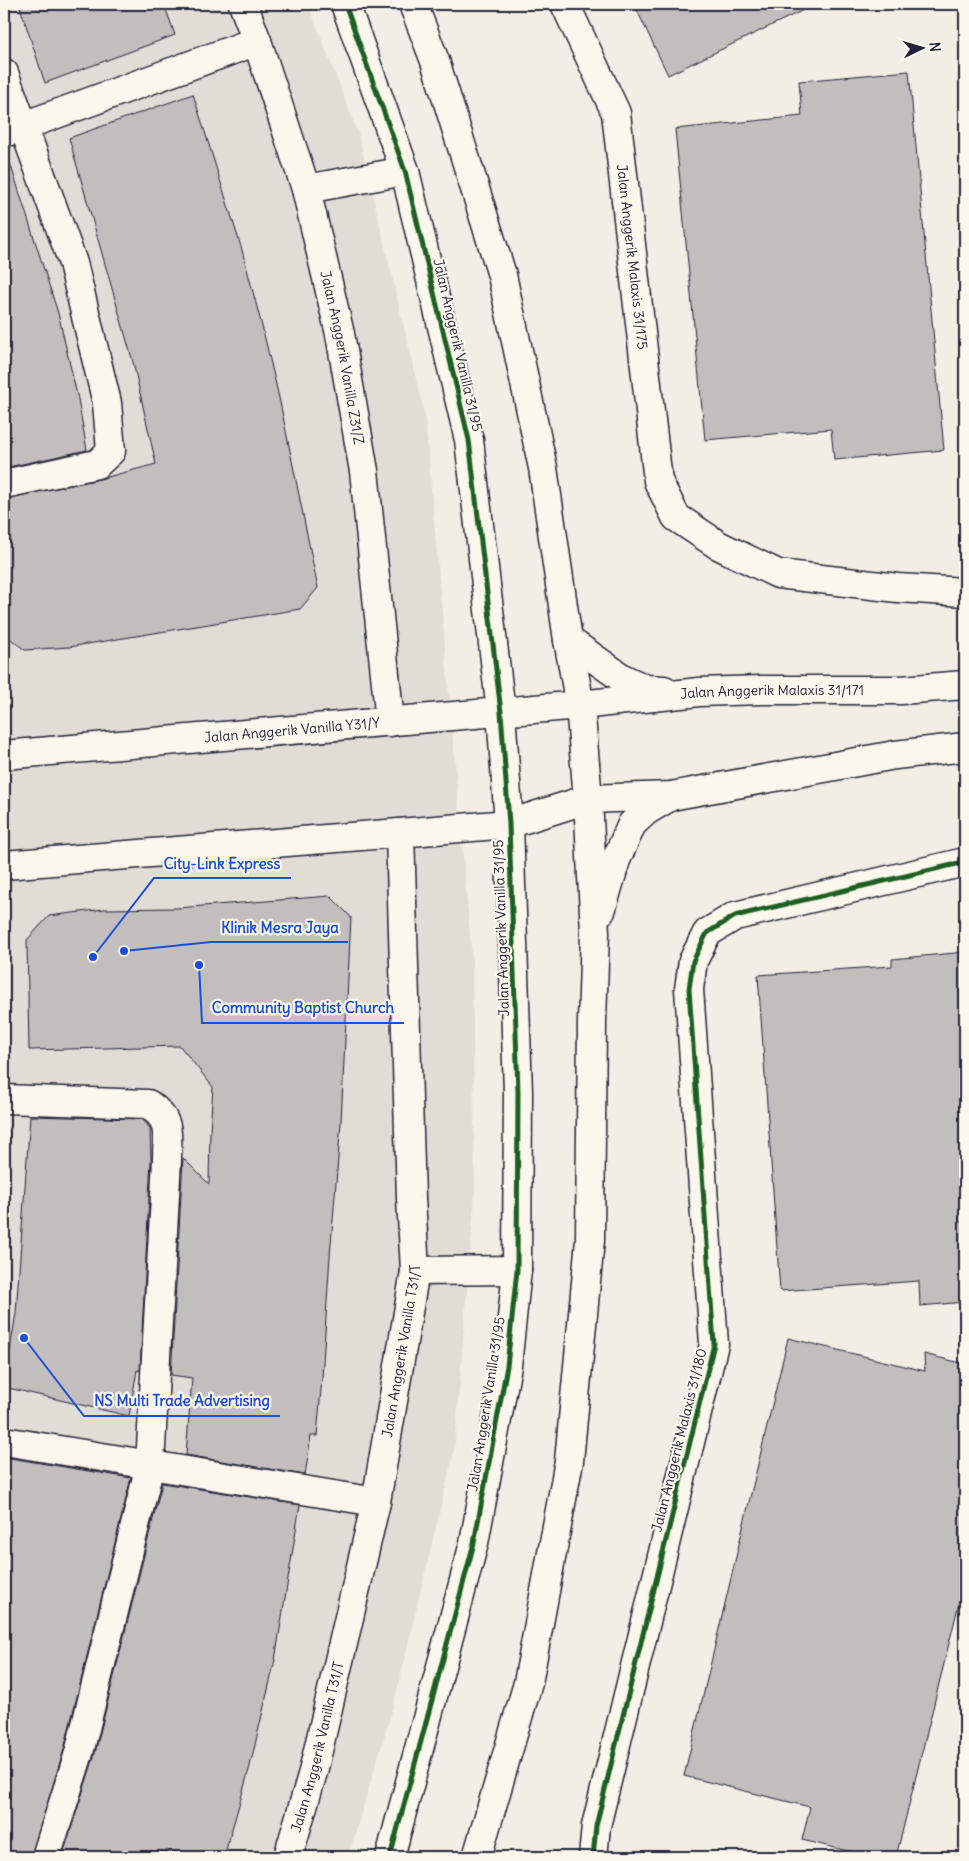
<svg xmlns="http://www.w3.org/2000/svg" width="969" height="1861" viewBox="0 0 969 1861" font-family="Delius,sans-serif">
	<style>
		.built { fill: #e0dcd6 }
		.building { fill: #c2bebe; stroke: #22223b }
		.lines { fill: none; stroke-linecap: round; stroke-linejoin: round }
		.minor-casing { stroke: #22223b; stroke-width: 31 }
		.minor { stroke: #fbf7ec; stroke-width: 28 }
		.cycleway-casing { stroke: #fbf7ec; stroke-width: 8 }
		.cycleway { stroke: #1b5e20; stroke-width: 5 }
		.labels { text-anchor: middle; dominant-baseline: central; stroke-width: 4.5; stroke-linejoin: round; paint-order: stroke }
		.street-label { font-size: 14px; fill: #22223b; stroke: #fbf7ec }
		.leader { fill: none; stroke: #1d4ed8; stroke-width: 2 }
		.callout-dot { fill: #1d4ed8; stroke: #fbf7ec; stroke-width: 2 }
		.callout-label { font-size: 15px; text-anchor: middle; font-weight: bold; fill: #1d4ed8; stroke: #fbf7ec; stroke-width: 4.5; stroke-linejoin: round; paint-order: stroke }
	</style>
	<rect width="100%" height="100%" fill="#f2eee5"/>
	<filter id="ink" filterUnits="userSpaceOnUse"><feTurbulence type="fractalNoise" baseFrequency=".02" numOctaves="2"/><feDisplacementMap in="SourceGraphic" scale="10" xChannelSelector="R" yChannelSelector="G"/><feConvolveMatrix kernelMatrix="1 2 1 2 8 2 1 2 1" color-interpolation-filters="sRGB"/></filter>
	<g filter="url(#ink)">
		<path class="built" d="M 4,4 L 308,4 L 358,133 L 425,416 L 472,959 L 475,1192 L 454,1451 L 393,1707 L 348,1857 L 4,1857 Z"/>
		<g class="building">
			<path d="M 19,4 L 164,4 L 175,35 L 45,83 Z"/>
			<path d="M 634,4 L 816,4 L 668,75 Z"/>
			<path d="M 909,71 L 944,450 L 834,460 L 831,429 L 705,440 L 675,129 L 802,116 L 799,81 Z"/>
			<path d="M 193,94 L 242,250 L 263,330 L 280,402 L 318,588 L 300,609 L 69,647 L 25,650 L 4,634 L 4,499 L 100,479 L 156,464 L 133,362 L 69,138 Z"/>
			<path d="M 10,163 L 58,313 L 78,399 L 87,450 L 4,468 L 4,164 Z"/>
			<path d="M 330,896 L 351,917 L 341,1122 L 330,1256 L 322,1378 L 317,1436 L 311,1436 L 305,1475 L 186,1455 L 192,1378 L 171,1375 L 183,1158 L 209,1184 L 210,1131 L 213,1087 L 180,1046 L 29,1050 L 27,940 L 49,916 L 104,909 L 177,908 Z"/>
			<path d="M 965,952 L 965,1302 L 920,1306 L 919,1281 L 780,1291 L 758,975 L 892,966 L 892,959 Z"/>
			<path d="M 30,1116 L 142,1119 L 150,1128 L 151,1159 L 140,1371 L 137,1370 L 129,1416 L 4,1387 L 16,1313 Z"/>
			<path d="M 788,1338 L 925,1371 L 924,1354 L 965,1364 L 965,1579 L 896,1857 L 873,1857 L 802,1840 L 810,1807 L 684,1776 Z"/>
			<path d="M 4,1457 L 131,1478 L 64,1749 L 31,1857 L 4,1857 Z"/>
			<path d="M 162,1483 L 300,1505 L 275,1660 L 249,1770 L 224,1857 L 62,1857 L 94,1757 Z"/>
		</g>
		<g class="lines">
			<g class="minor-casing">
				<g id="minor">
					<path id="s1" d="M 243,4 L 257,41 L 306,189 L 340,334 L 364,471 L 390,722"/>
					<path d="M 345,4 L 405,171 L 469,440 L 501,712 L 509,824 L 518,1092 L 517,1270 L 507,1366 L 474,1543 L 390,1857"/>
					<path d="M 413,4 L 435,61 L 502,275 L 543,468 L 568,640 L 580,705 L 588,799 L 595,933 L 592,1021 L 590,1240 L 569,1461 L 528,1683 L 477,1857"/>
					<path id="s2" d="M 565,4 L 616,113 L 658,481 L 676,517 L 718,545 L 778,574 L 898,588 L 965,592"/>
					<path d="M 4,73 L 73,263 L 107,403 L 111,451 L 97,464 L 4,484"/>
					<path d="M 4,133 L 257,41"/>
					<path d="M 306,189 L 405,171"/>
					<path d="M 568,640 L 622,678 L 646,689 L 664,690"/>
					<path id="s3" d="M 4,755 L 580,705 L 699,692 L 761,690 L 901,690 L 965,685"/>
					<path d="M 4,865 L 509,824 L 588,799 L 671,796 L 895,755 L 965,747"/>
					<path d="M 601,911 L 616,860 L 632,824 L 646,811 L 671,796"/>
					<path d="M 4,1099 L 148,1104 C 172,1120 167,1134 167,1160 L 150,1465 L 79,1753 L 46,1857"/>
					<path d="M 415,1271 L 517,1270"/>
					<path d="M 4,1441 L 376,1502"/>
					<path id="s4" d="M 288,1857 L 313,1772 L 376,1502 L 415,1271 L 411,1198 L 400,833"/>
					<path d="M 593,1857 L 596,1826 L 714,1344 L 689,989 L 693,961 L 707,933 L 735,916 L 965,862"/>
				</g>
			</g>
			<use href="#minor" class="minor"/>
			<g class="cycleway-casing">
				<g id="cycleway">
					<path d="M 345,4 L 405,171 L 469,440 L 501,712 L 509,824 L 518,1092 L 517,1270 L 507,1366 L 474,1543 L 390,1857"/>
					<path d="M 593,1857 L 596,1826 L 714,1344 L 689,989 L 693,961 L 707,933 L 735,916 L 965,862"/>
				</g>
			</g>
			<use href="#cycleway" class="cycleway"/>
		</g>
	</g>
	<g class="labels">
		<g class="street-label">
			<text stroke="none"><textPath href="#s2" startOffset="265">Jalan Anggerik Malaxis 31/175</textPath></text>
			<text transform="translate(458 345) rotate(77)">Jalan Anggerik Vanilla 31/95</text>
			<text stroke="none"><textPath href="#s1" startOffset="368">Jalan Anggerik Vanilla Z31/Z</textPath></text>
			<text stroke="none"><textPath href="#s3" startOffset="771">Jalan Anggerik Malaxis 31/171</textPath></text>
			<text stroke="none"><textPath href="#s3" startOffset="289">Jalan Anggerik Vanilla Y31/Y</textPath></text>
			<text transform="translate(501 928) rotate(-92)">Jalan Anggerik Vanilla 31/95</text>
			<text stroke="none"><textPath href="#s4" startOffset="519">Jalan Anggerik Vanilla T31/T</textPath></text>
			<text transform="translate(486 1404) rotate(-81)">Jalan Anggerik Vanilla 31/95</text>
			<text transform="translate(679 1440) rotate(-76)">Jalan Anggerik Malaxis 31/180</text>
			<text stroke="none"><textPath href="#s4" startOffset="114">Jalan Anggerik Vanilla T31/T</textPath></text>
		</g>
	</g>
	<path class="leader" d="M93 957L154 878H291M124 951L211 942H348M199 965L202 1023H404M24 1338L84 1416H280"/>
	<g class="callout-dot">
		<circle cx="93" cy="957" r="5"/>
		<circle cx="124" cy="951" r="5"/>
		<circle cx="199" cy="965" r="5"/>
		<circle cx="24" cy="1338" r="5"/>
	</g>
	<g class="callout-label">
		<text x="222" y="869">City-Link Express</text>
		<text x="280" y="933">Klinik Mesra Jaya</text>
		<text x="303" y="1013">Community Baptist Church</text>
		<text x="182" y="1406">NS Multi Trade Advertising</text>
	</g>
	<rect width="969" height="1861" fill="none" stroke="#fbf7ec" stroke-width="20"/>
	<rect x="10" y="10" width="949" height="1841" fill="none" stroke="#22223b" stroke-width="2" filter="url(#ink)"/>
	<g transform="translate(922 48) rotate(85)" stroke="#fbf7ec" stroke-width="4" paint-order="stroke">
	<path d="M0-4L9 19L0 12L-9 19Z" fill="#22223b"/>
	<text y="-8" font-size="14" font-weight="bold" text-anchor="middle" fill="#22223b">N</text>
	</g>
</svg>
